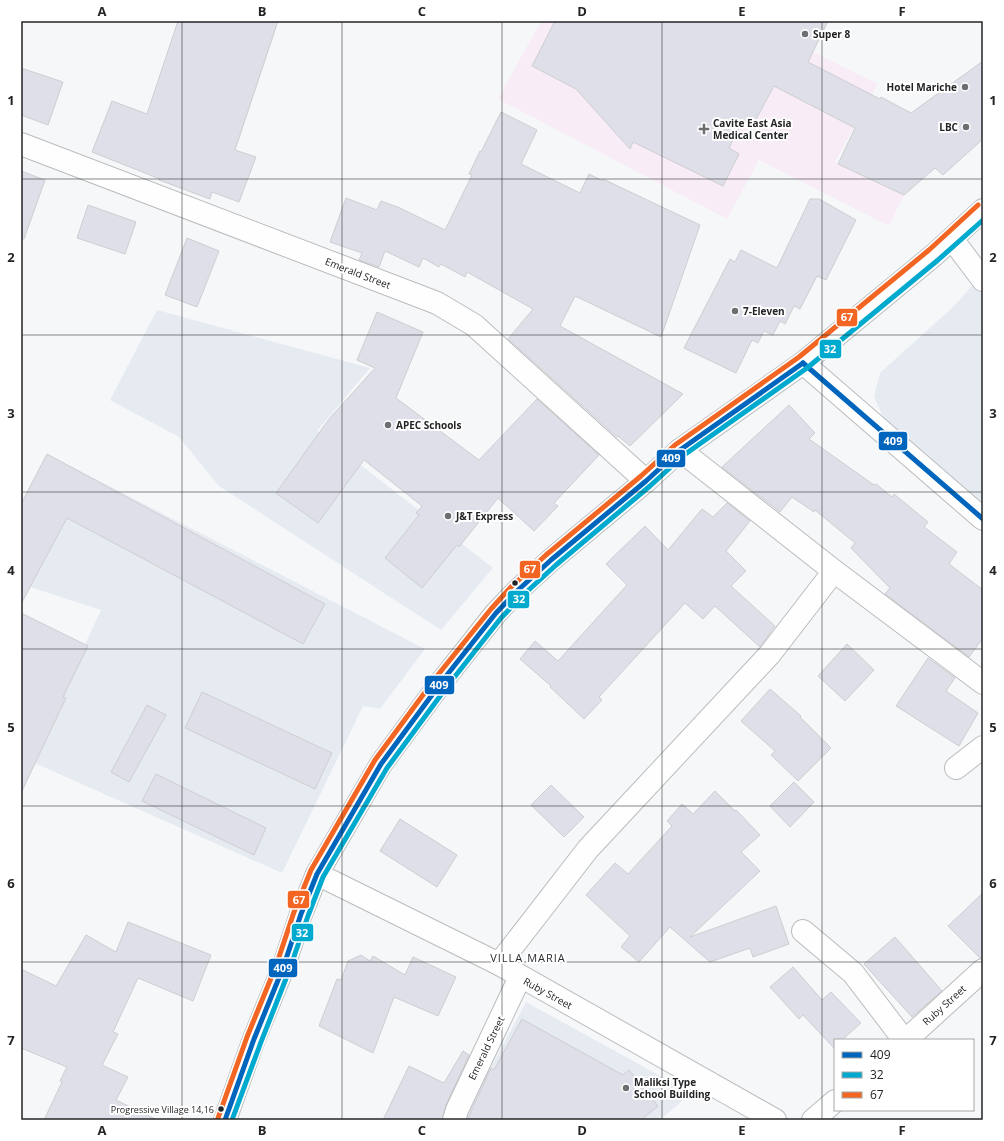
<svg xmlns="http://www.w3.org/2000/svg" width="1004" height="1141" viewBox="0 0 1004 1141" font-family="'Open Sans',sans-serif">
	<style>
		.built { fill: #e6ebf2 }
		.medical { fill: #f8edf6 }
		.building { fill: #dfdfe9; stroke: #cdced0 }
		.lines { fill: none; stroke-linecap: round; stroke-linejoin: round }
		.street-casing { stroke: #babcbe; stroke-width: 24 }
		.secondary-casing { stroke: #babcbe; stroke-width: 24 }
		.primary-casing { stroke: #babcbe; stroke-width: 24 }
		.street { stroke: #fefefe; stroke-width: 22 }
		.secondary { stroke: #fefefe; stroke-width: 22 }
		.primary { stroke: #fefefe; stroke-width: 22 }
		.bus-1-casing { stroke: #fff; stroke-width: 8 }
		.bus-2-casing { stroke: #fff; stroke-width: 8 }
		.bus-3-casing { stroke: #fff; stroke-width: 8 }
		.bus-1 { stroke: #0065bd; stroke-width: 5 }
		.bus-2 { stroke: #00a9ce; stroke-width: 5 }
		.bus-3 { stroke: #f26522; stroke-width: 5 }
		.grid { fill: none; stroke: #232426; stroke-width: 1; stroke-opacity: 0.55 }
		.poi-dot { fill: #6c6e70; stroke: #fff; stroke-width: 1.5 }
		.bus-dot { fill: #232426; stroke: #fff; stroke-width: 1.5 }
		.labels { text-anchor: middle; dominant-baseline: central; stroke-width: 4; stroke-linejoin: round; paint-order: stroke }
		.bus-label { font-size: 9px; fill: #232426; stroke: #fff; text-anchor: end }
		.poi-label { font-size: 10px; font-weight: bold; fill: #232426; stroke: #fff; text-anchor: start }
		.street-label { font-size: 10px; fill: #232426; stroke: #fff }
		.neighbourhood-label { font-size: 11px; letter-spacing: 1px; fill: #2a2c30; stroke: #fff }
		.line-badge { stroke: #fff; stroke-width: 1.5 }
		.badge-label { font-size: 11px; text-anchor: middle; font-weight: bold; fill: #fff }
		.neatline { fill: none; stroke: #232426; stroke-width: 1.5 }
		.grid-label { font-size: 13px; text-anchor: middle; font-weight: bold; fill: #232426 }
	</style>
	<rect width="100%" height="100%" fill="#f5f7f9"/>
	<g class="built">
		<path d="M 983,274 L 983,507 L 883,417 L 874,396 L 880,373 L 952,308 Z"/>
		<path d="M 157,310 L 370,368 L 317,431 L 493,568 L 441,630 L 219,486 L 179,437 L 110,400 Z"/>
		<path d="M 47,454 L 425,649 L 380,709 L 363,706 L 282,873 L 30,761 L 101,610 L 21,584 L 21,504 Z"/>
		<path d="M 526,1002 L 691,1093 L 660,1120 L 463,1120 Z"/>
	</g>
	<path class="medical" d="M 541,21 L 751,21 L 878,84 L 835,162 L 904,195 L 889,226 L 759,160 L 727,219 L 498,99 Z"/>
	<g class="building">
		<path d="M 178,21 L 278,21 L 235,150 L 256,157 L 239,202 L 212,192 L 210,199 L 159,180 L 160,179 L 92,152 L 112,101 L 147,114 Z"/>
		<path d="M 555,21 L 828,21 L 808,62 L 880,99 L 881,97 L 911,113 L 983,61 L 983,139 L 943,175 L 935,168 L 904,195 L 838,164 L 855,128 L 774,86 L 753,125 L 743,120 L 729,148 L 739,154 L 723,186 L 633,142 L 630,149 L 576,89 L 532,66 Z"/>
		<path d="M 21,68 L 63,82 L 48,125 L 21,115 Z"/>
		<path d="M 501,112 L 537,130 L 521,164 L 580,193 L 589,174 L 603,181 L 603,179 L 700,225 L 661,337 L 575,296 L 560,326 L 683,394 L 630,446 L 618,436 L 617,437 L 508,339 L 533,309 L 467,272 L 465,277 L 441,264 L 439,267 L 423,258 L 419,267 L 385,251 L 379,267 L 359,260 L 362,253 L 330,242 L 346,198 L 377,210 L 381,201 L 400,208 L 445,230 L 472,175 L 469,174 L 480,151 L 481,152 Z"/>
		<path d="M 21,171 L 45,180 L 24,239 L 21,239 Z"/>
		<path d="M 810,199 L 819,199 L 856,220 L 826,280 L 817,276 L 800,309 L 794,306 L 785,324 L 780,321 L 773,335 L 764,331 L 758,343 L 752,340 L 736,373 L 684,348 L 730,259 L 735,262 L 741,250 L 777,268 Z"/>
		<path d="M 88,205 L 136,222 L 125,254 L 77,238 Z"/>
		<path d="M 187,238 L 219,251 L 197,307 L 165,295 Z"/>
		<path d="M 377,312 L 423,332 L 396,398 L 479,460 L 537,399 L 599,455 L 554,503 L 558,506 L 534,531 L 498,498 L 459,547 L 457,545 L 422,588 L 385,558 L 419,515 L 416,513 L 422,506 L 364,460 L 318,523 L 276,493 L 329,419 L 375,368 L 357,360 Z"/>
		<path d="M 789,405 L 815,433 L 809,439 L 874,485 L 876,484 L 892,497 L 894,494 L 928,522 L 924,527 L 957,552 L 949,564 L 983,590 L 983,638 L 969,657 L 885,594 L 890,588 L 851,548 L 855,543 L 815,510 L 814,512 L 792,497 L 780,512 L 722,467 Z"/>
		<path d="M 47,454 L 325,604 L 303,644 L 67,518 L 21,604 L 21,504 Z"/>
		<path d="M 727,503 L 750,521 L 726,551 L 746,571 L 731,586 L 775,626 L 760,647 L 715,606 L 703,619 L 685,603 L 599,697 L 602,700 L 584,719 L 550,687 L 551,686 L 520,659 L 535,641 L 558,661 L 627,585 L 606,564 L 645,526 L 668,550 L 702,509 L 713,517 Z"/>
		<path d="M 21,613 L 88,646 L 63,697 L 66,698 L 21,793 Z"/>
		<path d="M 847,644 L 874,670 L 845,701 L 818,676 Z"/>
		<path d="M 928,658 L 955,678 L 946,691 L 978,713 L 959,746 L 896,706 Z"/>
		<path d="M 770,689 L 801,716 L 800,717 L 831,748 L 798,781 L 771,755 L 775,751 L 741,721 Z"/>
		<path d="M 202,692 L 332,753 L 315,789 L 185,728 Z"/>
		<path d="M 147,705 L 166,715 L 129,782 L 111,772 Z"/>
		<path d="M 156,774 L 266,828 L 254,855 L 142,801 Z"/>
		<path d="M 794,782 L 814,802 L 790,827 L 770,806 Z"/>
		<path d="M 551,785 L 584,817 L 564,837 L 531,805 Z"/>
		<path d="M 715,791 L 735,811 L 736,810 L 760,835 L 741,852 L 760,871 L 690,937 L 776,906 L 789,944 L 753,957 L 750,948 L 710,962 L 670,927 L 639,962 L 621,947 L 630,936 L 586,895 L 615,863 L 628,874 L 672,826 L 667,821 L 682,804 L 693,814 Z"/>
		<path d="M 400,819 L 457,855 L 437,887 L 380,851 Z"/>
		<path d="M 983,893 L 983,958 L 980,958 L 948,926 Z"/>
		<path d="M 128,922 L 211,955 L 193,1001 L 138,978 L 113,1032 L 118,1034 L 102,1065 L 128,1077 L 116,1100 L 157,1120 L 44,1120 L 62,1082 L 60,1081 L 67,1067 L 21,1048 L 21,969 L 56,986 L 86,935 L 116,952 Z"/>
		<path d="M 895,937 L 942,991 L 912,1017 L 864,964 Z"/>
		<path d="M 361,955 L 370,961 L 373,956 L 405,975 L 413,957 L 456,977 L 438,1016 L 394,997 L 373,1053 L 319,1026 L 337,979 L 341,980 L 348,961 Z"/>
		<path d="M 793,967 L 822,1000 L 831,992 L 861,1023 L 842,1040 L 835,1040 L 835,1047 L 834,1048 L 803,1015 L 799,1019 L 770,987 Z"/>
		<path d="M 522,1019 L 623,1075 L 629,1070 L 658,1106 L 641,1120 L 467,1120 L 491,1068 L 494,1070 Z"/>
		<path d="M 463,1051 L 469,1055 L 446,1105 L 442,1120 L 383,1120 L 409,1066 L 444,1083 Z"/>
	</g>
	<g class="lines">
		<g class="street-casing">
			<g id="street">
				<path d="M 21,144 L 437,303 L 474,325 L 646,481"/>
				<path d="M 952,239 L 983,280"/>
				<path d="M 680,450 L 834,571 L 983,683"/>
				<path d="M 956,768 L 983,747"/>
				<path d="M 317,874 L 499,964 L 775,1120"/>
				<path d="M 803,931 L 853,973 L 904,1040"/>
				<path d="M 499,964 L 588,849 L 770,654 L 834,571"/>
				<path d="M 906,1040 L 983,970"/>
				<path d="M 454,1120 L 457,1110 L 520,977"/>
				<path d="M 813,1120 L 835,1101"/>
			</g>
		</g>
		<g class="secondary-casing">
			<path id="secondary" d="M 803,363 L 983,519"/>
		</g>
		<g class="primary-casing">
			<path id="primary" d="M 225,1120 L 254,1039 L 283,968 L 301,914 L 317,874 L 381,764 L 443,680 L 496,613 L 516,592 L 551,560 L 646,481 L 680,450 L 803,363 L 934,255 L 983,210"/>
		</g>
		<use href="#street" class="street"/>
		<use href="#secondary" class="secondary"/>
		<use href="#primary" class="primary"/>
		<g class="bus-1-casing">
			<g id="bus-1">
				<path d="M 803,363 L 983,519"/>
				<path d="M 225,1120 L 254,1039 L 283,968 L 301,914 L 317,874 L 381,764 L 443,680 L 496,613 L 516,592 L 551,560 L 646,481 L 680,450 L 803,363"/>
			</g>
		</g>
		<g class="bus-2-casing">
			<path id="bus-2" d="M 232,1120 L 261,1042 L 289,971 L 308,916 L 323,877 L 387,768 L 449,684 L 501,618 L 521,597 L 556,565 L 650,486 L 684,455 L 807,368 L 938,260 L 983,220"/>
		</g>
		<g class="bus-3-casing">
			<path id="bus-3" d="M 218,1118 L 247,1037 L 276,966 L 294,912 L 311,870 L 375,760 L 437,676 L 491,609 L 511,587 L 546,555 L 641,476 L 675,445 L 799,357 L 929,250 L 978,205"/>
		</g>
		<use href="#bus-1" class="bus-1"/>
		<use href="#bus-2" class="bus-2"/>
		<use href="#bus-3" class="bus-3"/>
	</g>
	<path class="grid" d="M 182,21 L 182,1120M 342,21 L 342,1120M 502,21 L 502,1120M 662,21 L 662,1120M 822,21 L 822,1120M 21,179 L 983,179M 21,335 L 983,335M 21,492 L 983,492M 21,649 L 983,649M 21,806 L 983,806M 21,962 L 983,962"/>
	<g class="poi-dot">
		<circle cx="805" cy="34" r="4"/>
		<circle cx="965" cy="87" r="4"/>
		<circle cx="966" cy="127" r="4"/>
		<path d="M702 123h4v4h4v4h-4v4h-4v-4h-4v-4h4z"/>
		<circle cx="735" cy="311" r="4"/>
		<circle cx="388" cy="425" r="4"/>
		<circle cx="448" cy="516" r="4"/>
		<circle cx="626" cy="1088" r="4"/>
	</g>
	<g class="bus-dot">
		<circle cx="515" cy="583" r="3.5"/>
		<circle cx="221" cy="1109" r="3.5"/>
	</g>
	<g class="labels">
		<g class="bus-label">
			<text x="214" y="1109">Progressive Village 14,16</text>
		</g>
		<g class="poi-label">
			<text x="813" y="34">Super 8</text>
			<text x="957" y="87" text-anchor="end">Hotel Mariche</text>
			<text x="713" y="123">Cavite East Asia<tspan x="713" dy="12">Medical Center</tspan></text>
			<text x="958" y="127" text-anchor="end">LBC</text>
			<text x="743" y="311">7-Eleven</text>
			<text x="396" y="425">APEC Schools</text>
			<text x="456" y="516">J&amp;T Express</text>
			<text x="634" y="1082">Maliksi Type<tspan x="634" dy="12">School Building</tspan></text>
		</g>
		<g class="street-label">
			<text transform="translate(358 273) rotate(21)">Emerald Street</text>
			<text transform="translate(548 993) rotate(29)">Ruby Street</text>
			<text transform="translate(944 1005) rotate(-42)">Ruby Street</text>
			<text transform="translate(486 1048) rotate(-64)">Emerald Street</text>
		</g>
		<g class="neighbourhood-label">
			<text x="528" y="957">VILLA MARIA</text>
		</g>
	</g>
	<g class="line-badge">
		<rect x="836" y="308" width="22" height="19" rx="4" fill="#f26522"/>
		<rect x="819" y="339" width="23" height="20" rx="4" fill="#00a9ce"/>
		<rect x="878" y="431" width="30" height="20" rx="4" fill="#0065bd"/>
		<rect x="656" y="449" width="30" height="19" rx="4" fill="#0065bd"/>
		<rect x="519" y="560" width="22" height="19" rx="4" fill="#f26522"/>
		<rect x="507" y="590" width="23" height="19" rx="4" fill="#00a9ce"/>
		<rect x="424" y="675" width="31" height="20" rx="4" fill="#0065bd"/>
		<rect x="287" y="890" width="23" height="19" rx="4" fill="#f26522"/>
		<rect x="291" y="923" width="23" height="19" rx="4" fill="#00a9ce"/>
		<rect x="268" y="958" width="30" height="20" rx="4" fill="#0065bd"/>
	</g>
	<g class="badge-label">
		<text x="847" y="321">67</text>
		<text x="830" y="353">32</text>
		<text x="893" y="445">409</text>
		<text x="671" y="462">409</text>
		<text x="530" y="573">67</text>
		<text x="519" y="603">32</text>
		<text x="439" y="689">409</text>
		<text x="299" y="904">67</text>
		<text x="302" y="937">32</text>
		<text x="283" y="972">409</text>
	</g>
	<rect width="1004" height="1141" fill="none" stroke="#ffffff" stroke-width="44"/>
	<rect x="834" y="1039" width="140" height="72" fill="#ffffff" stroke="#a7a7a8"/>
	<rect x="842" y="1052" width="20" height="6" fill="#0065bd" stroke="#a7a7a8"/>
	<text x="870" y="1059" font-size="12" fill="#232426">409</text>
	<rect x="842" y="1072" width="20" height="6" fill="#00a9ce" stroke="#a7a7a8"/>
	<text x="870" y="1079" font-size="12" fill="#232426">32</text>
	<rect x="842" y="1092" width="20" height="6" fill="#f26522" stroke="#a7a7a8"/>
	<text x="870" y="1099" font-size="12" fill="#232426">67</text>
	<rect x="22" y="22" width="960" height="1097" class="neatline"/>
	<g class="grid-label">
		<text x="102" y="16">A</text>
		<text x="262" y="16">B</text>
		<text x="422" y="16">C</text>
		<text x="582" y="16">D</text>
		<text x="742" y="16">E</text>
		<text x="902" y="16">F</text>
		<text x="11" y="105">1</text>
		<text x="993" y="105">1</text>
		<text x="11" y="262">2</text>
		<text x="993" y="262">2</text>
		<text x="11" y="418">3</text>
		<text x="993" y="418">3</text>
		<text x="11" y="575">4</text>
		<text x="993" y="575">4</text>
		<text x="11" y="732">5</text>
		<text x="993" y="732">5</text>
		<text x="11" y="888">6</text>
		<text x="993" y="888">6</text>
		<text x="11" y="1045">7</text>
		<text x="993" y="1045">7</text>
		<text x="102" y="1135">A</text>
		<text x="262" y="1135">B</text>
		<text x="422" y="1135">C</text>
		<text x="582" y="1135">D</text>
		<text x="742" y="1135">E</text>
		<text x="902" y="1135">F</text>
	</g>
</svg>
